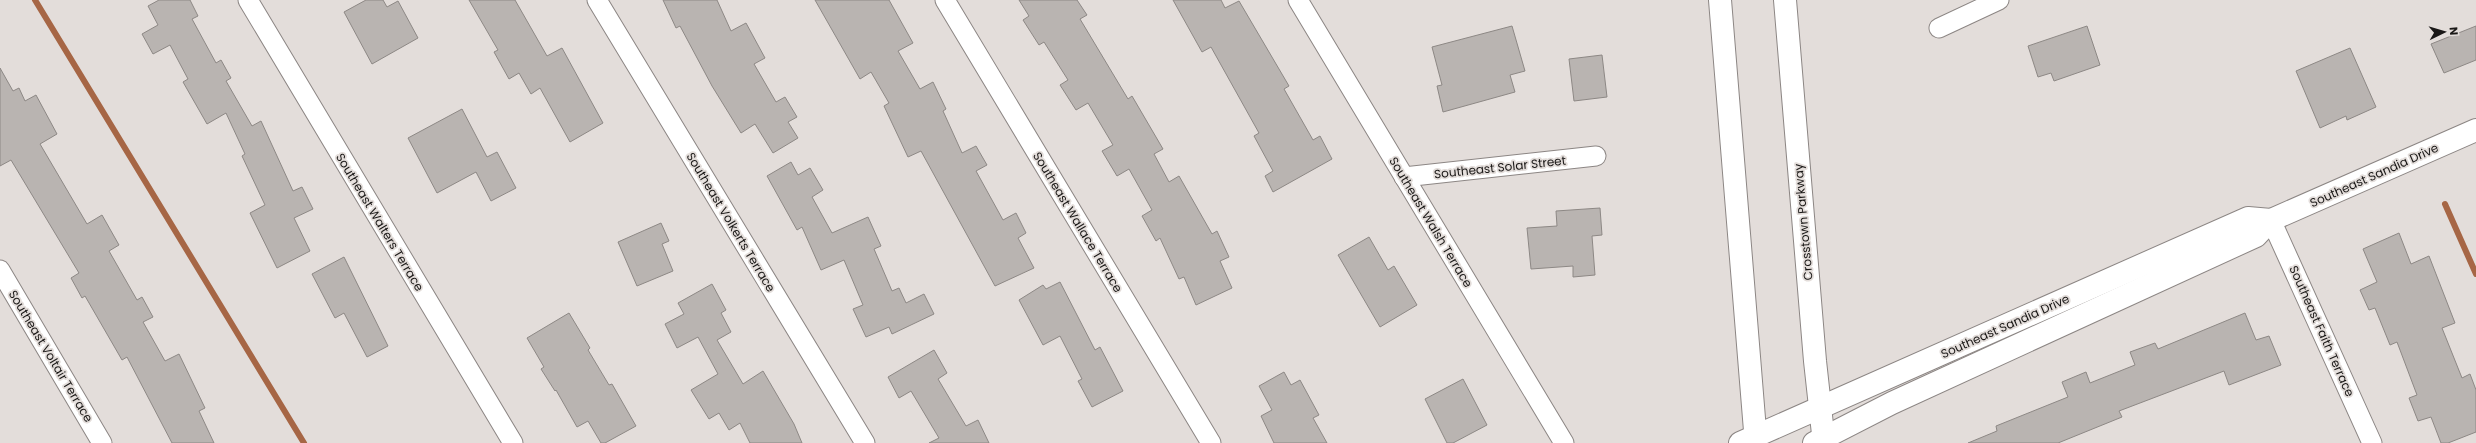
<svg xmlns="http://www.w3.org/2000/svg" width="2476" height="443" viewBox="0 0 2476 443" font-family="Poppins,sans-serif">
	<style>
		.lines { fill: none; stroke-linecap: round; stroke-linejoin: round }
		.stream { stroke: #a66645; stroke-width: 6 }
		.building { fill: #b9b4b1; stroke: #8d8885 }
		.minor-casing { stroke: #8c8684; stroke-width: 21 }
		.tertiary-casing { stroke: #8c8684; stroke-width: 24 }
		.secondary-casing { stroke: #8c8684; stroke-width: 24 }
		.minor { stroke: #fff; stroke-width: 19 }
		.tertiary { stroke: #fff; stroke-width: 22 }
		.secondary { stroke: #fff; stroke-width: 22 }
		.labels { text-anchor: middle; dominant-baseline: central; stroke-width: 3.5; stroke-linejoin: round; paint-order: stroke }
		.street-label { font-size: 12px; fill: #1a1817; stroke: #e3ddda }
	</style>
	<rect width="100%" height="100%" fill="#e3ddda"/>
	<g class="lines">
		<g class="stream">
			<path d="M 35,0 L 304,443"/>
			<path d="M 2445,204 L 2476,274"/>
		</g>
	</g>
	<g class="building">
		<path d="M 159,0 L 190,0 L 198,16 L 192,19 L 216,63 L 221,60 L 231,78 L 226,81 L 252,126 L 261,121 L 293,191 L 302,187 L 313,209 L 294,218 L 310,251 L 277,268 L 250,213 L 265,205 L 242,156 L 245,154 L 226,113 L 207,124 L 183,82 L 188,79 L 170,45 L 153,54 L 142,34 L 158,25 L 148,6 Z"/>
		<path d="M 366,0 L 383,0 L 387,7 L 398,1 L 418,38 L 372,64 L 344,12 Z"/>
		<path d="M 469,0 L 515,0 L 547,56 L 562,48 L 603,123 L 570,142 L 540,88 L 531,94 L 519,73 L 509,79 L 494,52 L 498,50 Z"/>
		<path d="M 663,0 L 717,0 L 731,31 L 746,23 L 765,58 L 754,64 L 776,102 L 785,97 L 797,117 L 788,122 L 798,138 L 773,153 L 755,124 L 741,133 L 712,86 L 680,26 L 676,28 Z"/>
		<path d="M 815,0 L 889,0 L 913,43 L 898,51 L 920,89 L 933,82 L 946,109 L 943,111 L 962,153 L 976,146 L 987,165 L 976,171 L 1003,220 L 1016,213 L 1026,233 L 1018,238 L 1034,268 L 995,286 L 921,151 L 908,157 L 884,106 L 889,103 L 871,72 L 860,79 Z"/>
		<path d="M 1019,0 L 1077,0 L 1087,15 L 1080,19 L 1128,99 L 1132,96 L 1163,149 L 1154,154 L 1169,182 L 1179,176 L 1212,234 L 1217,231 L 1229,257 L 1220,261 L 1232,288 L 1196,305 L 1184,277 L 1179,279 L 1160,238 L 1156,241 L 1142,216 L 1152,210 L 1129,169 L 1117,176 L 1102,151 L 1113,145 L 1088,103 L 1076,110 L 1060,85 L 1068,80 L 1044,42 L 1039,45 L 1023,20 L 1029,16 Z"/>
		<path d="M 1173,0 L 1221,0 L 1225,8 L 1239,1 L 1289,86 L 1284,89 L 1313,140 L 1320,136 L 1332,159 L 1273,192 L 1265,176 L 1273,171 L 1254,136 L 1259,133 L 1211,47 L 1202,52 Z"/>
		<path d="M 1512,26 L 1525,71 L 1510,75 L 1515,92 L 1443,112 L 1437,86 L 1442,85 L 1432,47 Z"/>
		<path d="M 2087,26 L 2100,65 L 2054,81 L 2051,73 L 2038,77 L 2028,46 Z"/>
		<path d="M 2476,26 L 2476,60 L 2444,73 L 2431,44 Z"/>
		<path d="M 2350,48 L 2376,107 L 2347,120 L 2346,116 L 2320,128 L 2296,71 Z"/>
		<path d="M 1602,55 L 1607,97 L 1574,101 L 1569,59 Z"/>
		<path d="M 0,68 L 13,91 L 19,88 L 25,101 L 36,95 L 57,134 L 40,144 L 87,224 L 102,215 L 119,245 L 109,251 L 137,300 L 142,297 L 153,317 L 143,322 L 165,361 L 179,354 L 205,408 L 199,411 L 214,443 L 172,443 L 127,357 L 122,360 L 85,296 L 82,298 L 71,278 L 79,273 L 11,160 L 0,166 Z"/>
		<path d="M 462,109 L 487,157 L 497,152 L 516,188 L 491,201 L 476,172 L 437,193 L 408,138 Z"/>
		<path d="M 791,162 L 798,175 L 810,168 L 823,190 L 812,197 L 832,233 L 868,217 L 881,246 L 874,249 L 892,291 L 899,288 L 906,303 L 924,294 L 934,314 L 892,334 L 889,327 L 866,337 L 853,309 L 863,305 L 844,260 L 821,270 L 802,227 L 797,230 L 767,176 Z"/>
		<path d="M 1600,208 L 1602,235 L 1592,236 L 1595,275 L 1573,277 L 1573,266 L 1531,269 L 1527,228 L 1557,226 L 1556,211 Z"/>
		<path d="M 661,223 L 669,241 L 662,244 L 673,271 L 637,286 L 618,242 Z"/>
		<path d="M 2399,233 L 2411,264 L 2429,256 L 2455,323 L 2442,328 L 2462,378 L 2470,374 L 2476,390 L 2476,432 L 2448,443 L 2441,443 L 2431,417 L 2418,421 L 2409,398 L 2417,395 L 2397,342 L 2390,345 L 2375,308 L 2369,310 L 2360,290 L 2377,282 L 2363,249 Z"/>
		<path d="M 1369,237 L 1388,270 L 1394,266 L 1417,305 L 1380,327 L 1338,255 Z"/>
		<path d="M 344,257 L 388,346 L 367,357 L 344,313 L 335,318 L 312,274 Z"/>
		<path d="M 1060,282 L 1095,350 L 1100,347 L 1123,391 L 1092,407 L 1078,381 L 1082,379 L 1060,336 L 1043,345 L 1019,300 L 1043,285 L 1046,289 Z"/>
		<path d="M 712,284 L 726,310 L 721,313 L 731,332 L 717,340 L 743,384 L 763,371 L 794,424 L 802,443 L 750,443 L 740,423 L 729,430 L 719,413 L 709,419 L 691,390 L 718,374 L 698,337 L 677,348 L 665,324 L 684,314 L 678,303 Z"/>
		<path d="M 569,313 L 590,348 L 588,350 L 609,385 L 612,384 L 636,426 L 605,443 L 601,443 L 588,421 L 577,427 L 556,390 L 555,391 L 541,369 L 544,367 L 527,338 Z"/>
		<path d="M 2245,313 L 2256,340 L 2269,336 L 2281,365 L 2229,385 L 2224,371 L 2119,411 L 2122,417 L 2058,443 L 1968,443 L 1997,431 L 1996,426 L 2068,397 L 2062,382 L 2086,372 L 2090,383 L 2135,365 L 2130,352 L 2155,343 L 2158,349 Z"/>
		<path d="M 934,350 L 947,373 L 938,379 L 966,426 L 978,420 L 989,443 L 929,443 L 939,438 L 911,391 L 899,398 L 888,377 Z"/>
		<path d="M 1284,372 L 1291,385 L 1300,380 L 1319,415 L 1313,418 L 1327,443 L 1274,443 L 1261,416 L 1272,410 L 1259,386 Z"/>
		<path d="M 1463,379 L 1487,425 L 1453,443 L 1447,443 L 1425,399 Z"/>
	</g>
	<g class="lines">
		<g class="minor-casing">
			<g id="minor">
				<path d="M 248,0 L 513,443"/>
				<path d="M 597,0 L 865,443"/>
				<path d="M 945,0 L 1211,443"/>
				<path d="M 1298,0 L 1564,443"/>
				<path d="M 1939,28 L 1999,0"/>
				<path d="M 1404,177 L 1596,156"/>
				<path d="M 2271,220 L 2372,443"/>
				<path d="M 0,270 L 102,443"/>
			</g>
		</g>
		<g class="tertiary-casing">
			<g id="tertiary">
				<path d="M 1740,443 L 2248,218 L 2271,220"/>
				<path d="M 1814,443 L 1892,403 L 2256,236 L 2271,220 L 2476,130"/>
			</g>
		</g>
		<g class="secondary-casing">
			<g id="secondary">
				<path d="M 1720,0 L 1756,443"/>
				<path d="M 1785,0 L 1815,361 L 1824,443"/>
			</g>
		</g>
		<use href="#minor" class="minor"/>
		<use href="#tertiary" class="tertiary"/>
		<use href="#secondary" class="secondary"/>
	</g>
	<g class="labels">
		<g class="street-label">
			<text transform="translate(1500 167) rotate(-6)">Southeast Solar Street</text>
			<text transform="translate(2374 175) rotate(-24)">Southeast Sandia Drive</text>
			<text transform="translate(380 222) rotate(59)">Southeast Walters Terrace</text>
			<text transform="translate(731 222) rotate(59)">Southeast Volkerts Terrace</text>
			<text transform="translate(1078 222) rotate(59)">Southeast Wallace Terrace</text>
			<text transform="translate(1431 222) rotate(59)">Southeast Walsh Terrace</text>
			<text transform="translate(1803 222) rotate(-95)">Crosstown Parkway</text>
			<text transform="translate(2005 326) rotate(-24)">Southeast Sandia Drive</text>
			<text transform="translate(2322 331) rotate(66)">Southeast Faith Terrace</text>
			<text transform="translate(51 356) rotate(59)">Southeast Voltair Terrace</text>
		</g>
	</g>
	<g transform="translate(2444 32) rotate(85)" stroke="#e3ddda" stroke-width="3" paint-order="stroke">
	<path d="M0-3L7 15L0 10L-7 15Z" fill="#1a1817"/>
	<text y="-6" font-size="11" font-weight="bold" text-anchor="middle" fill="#1a1817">N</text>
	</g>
</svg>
